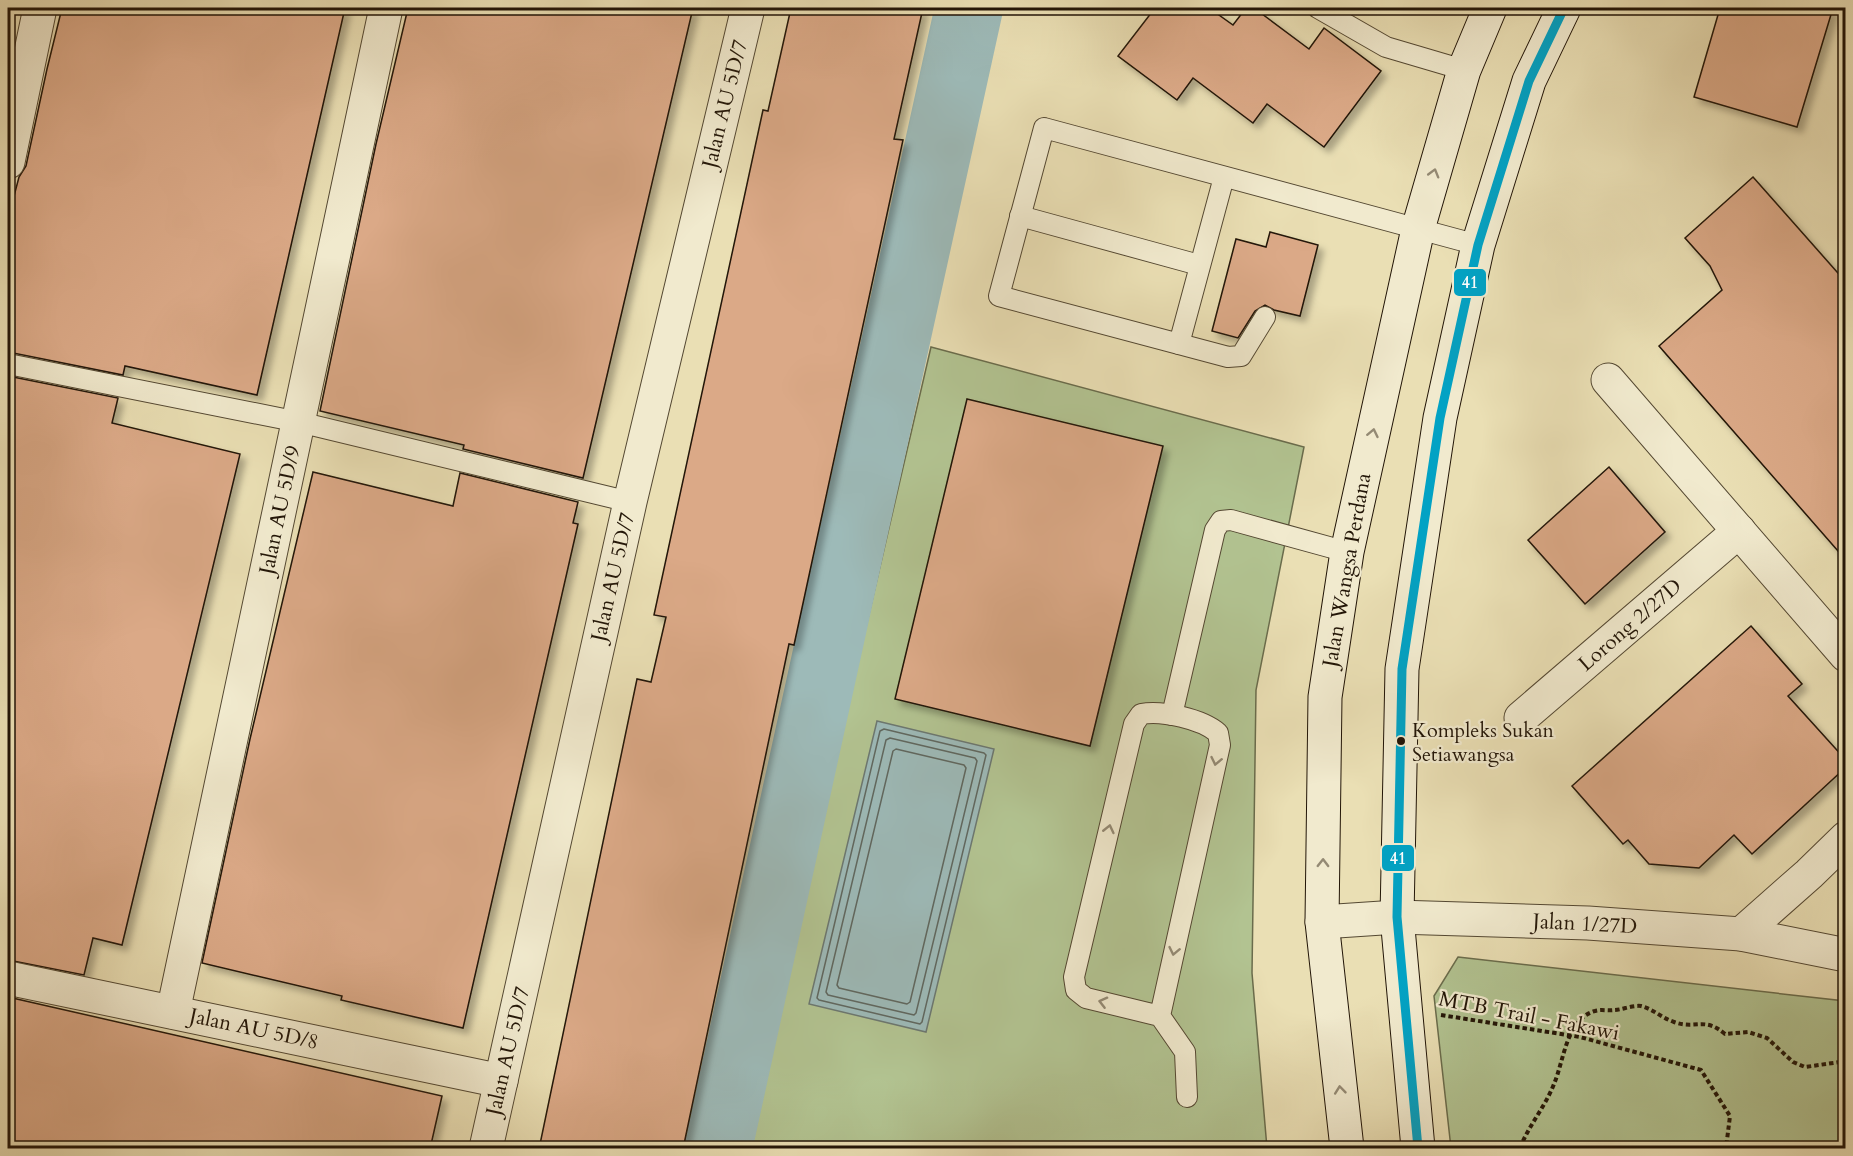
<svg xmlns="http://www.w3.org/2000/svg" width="1853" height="1156" viewBox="0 0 1853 1156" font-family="Cardo,serif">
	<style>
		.green { fill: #b2c391; stroke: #6a6c4c; stroke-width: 1.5 }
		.water { fill: #9dbab8; stroke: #6c7871; stroke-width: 1.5 }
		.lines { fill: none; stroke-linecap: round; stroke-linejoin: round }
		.shore { stroke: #606860; stroke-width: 1.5 }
		.river { stroke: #9dbab8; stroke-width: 68 }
		.building { fill: #dba987; stroke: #221507; stroke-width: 1.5; filter: url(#shadow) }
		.lane-casing { stroke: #544832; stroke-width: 22 }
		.street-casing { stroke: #544832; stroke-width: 35 }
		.secondary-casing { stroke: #221507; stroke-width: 35 }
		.path { stroke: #221507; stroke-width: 4; stroke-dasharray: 4.5 3; stroke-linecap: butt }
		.lane { stroke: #f1eace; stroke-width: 20 }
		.street { stroke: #f1eace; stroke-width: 33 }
		.secondary { stroke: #f1eace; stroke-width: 33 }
		.bus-1-casing { stroke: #f1eace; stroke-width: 14 }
		.bus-1 { stroke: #02a2c4; stroke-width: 9 }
		.oneway { stroke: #948a74 }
		.bus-dot { fill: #221507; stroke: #f1eace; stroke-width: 2 }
		.labels { text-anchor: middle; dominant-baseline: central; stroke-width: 4.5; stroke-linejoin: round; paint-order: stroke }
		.bus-label { font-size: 20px; fill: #221507; stroke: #f1eace; text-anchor: start }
		.street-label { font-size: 21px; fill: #221507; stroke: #f1eace }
		.line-badge { stroke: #f1eace; stroke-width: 2 }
		.badge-label { font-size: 16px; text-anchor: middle; font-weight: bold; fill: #fff }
	</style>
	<defs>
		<filter id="shadow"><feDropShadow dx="5.5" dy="5.5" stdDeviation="3" flood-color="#0004"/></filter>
	</defs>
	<rect width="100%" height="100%" fill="#eadfb4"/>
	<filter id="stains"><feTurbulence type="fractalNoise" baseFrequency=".00333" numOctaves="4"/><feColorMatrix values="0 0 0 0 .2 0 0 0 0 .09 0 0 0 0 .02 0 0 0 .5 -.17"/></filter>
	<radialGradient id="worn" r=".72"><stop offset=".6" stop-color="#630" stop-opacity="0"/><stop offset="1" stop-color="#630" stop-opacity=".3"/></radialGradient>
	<g class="green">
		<path d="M 931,347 L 1304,447 L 1256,690 L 1252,973 L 1267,1148 L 745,1148 Z"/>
		<path d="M 1458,957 L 1845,1001 L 1845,1148 L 1451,1148 L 1434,996 Z"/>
	</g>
	<path class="water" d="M 877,721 L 994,749 L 926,1032 L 809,1004 Z"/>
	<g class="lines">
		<g class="shore">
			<path d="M 884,729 L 984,753 L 986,755 L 922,1022 L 920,1024 L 819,1000 L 817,998 L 880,731 Z"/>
			<path d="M 890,738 L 975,758 L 977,761 L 916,1013 L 914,1015 L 828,995 L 826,992 L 886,740 Z"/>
			<path d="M 896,749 L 964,765 L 966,768 L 910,1002 L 907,1004 L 839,988 L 837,985 L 893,751 Z"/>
		</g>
		<path class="river" d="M 718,1148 L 969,8"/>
	</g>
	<g class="building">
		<path d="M 62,8 L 345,8 L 257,395 L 125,366 L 123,375 L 8,352 L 8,219 L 19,177 L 26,166 L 47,69 Z"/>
		<path d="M 408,8 L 693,8 L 583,478 L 463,449 L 464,445 L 320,411 L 376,144 Z"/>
		<path d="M 791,8 L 923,8 L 894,139 L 903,140 L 794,645 L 789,644 L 683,1149 L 539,1149 L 637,679 L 651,682 L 666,617 L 654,615 L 763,110 L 768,111 Z"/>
		<path d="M 1155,8 L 1209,8 L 1233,25 L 1246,8 L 1254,8 L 1309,49 L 1324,28 L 1381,71 L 1324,147 L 1267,104 L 1253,123 L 1193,78 L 1177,100 L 1118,56 Z"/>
		<path d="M 1720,8 L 1833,8 L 1797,127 L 1694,97 Z"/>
		<path d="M 1753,177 L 1845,281 L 1845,559 L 1659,346 L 1722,290 L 1710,266 L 1685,238 Z"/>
		<path d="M 1270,232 L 1318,245 L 1300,316 L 1274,310 L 1265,305 L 1255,311 L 1238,338 L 1212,331 L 1236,239 L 1266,247 Z"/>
		<path d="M 8,376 L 118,398 L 112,423 L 240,454 L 122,945 L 93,938 L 84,975 L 8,960 Z"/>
		<path d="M 967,399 L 1163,446 L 1090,746 L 895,699 Z"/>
		<path d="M 1609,467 L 1665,532 L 1585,604 L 1528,540 Z"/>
		<path d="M 313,472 L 453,506 L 460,473 L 578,502 L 573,523 L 578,524 L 463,1028 L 341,1000 L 342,996 L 202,963 L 250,739 Z"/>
		<path d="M 1751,626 L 1802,684 L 1788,696 L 1845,759 L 1845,768 L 1752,854 L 1734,835 L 1699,868 L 1649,864 L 1628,840 L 1623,844 L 1572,786 Z"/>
		<path d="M 8,997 L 442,1096 L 430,1149 L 42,1149 L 8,1141 Z"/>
	</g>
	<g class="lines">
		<g class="lane-casing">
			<g id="lane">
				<path d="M 1318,8 L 1386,47 L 1464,70"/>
				<path d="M 1020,216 L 1199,265"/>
				<path d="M 1265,317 L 1241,356 L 1228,357 L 999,296 L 1044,128 L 1478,245"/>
				<path d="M 1179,344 L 1224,177"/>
				<path d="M 8,364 L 299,422 L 630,502"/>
				<path d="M 1172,715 L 1215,530 L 1221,521 L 1231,520 L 1347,552"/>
				<path d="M 1160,1016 L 1220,745 L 1218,733 C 1202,719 1162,710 1141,714 L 1134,724 L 1074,977 L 1076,990 L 1086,998 L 1160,1016 L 1185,1052 L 1187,1097"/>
			</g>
		</g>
		<g class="street-casing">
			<g id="street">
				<path d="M 8,162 L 40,8"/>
				<path d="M 1608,380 L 1846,655"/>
				<path d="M 1521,718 L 1739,531"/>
				<path d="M 1322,922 L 1397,917 L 1588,923 L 1741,934 L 1846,955"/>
				<path d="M 1741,934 L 1809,874 L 1846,838"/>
				<path d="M 8,978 L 501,1081"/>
				<path d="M 173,1012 L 386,8"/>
				<path d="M 486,1148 L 630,502 L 748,8"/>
			</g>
		</g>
		<g class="secondary-casing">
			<g id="secondary">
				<path d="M 1347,1148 L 1322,922 L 1325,697 L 1347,552 L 1418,229 L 1464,70 L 1490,8"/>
				<path d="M 1418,1148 L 1397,917 L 1402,669 L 1440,418 L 1478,245 L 1529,81 L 1564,8"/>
			</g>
		</g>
		<g class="path">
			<path d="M 1441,1015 L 1580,1037 L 1701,1070 L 1730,1116 L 1726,1148"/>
			<path d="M 1520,1148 C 1529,1125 1545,1107 1554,1084 C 1564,1061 1566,1019 1595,1011 C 1601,1009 1608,1011 1614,1010 C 1622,1010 1632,1005 1641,1006 C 1653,1009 1662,1018 1674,1022 C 1696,1030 1704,1016 1725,1034 L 1748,1032 L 1767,1038 L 1793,1062 L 1805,1067 L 1840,1062 L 1846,1064"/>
		</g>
		<use href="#lane" class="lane"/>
		<use href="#street" class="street"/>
		<use href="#secondary" class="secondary"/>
		<g class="bus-1-casing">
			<path id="bus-1" d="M 1418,1148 L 1397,917 L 1402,669 L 1440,418 L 1478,245 L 1529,81 L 1564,8"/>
		</g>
		<use href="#bus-1" class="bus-1"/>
	</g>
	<defs><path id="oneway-chevron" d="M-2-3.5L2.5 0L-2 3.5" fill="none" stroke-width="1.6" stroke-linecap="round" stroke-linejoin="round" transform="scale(1.5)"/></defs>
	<g class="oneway">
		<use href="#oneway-chevron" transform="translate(1434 173) rotate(-74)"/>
		<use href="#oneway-chevron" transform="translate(1373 433) rotate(-78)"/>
		<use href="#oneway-chevron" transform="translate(1216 761) rotate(102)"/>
		<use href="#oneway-chevron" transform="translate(1109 829) rotate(-77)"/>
		<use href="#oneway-chevron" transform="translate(1323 863) rotate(-89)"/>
		<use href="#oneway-chevron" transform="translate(1174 951) rotate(102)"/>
		<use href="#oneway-chevron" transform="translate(1103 1002) rotate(-166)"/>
		<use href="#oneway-chevron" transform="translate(1340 1090) rotate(-96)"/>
	</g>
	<circle class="bus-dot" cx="1401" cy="741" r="5"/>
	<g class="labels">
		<g class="bus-label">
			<text x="1412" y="730">Kompleks Sukan<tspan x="1412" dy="24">Setiawangsa</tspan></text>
		</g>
		<g class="street-label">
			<text transform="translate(725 104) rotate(-76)">Jalan AU 5D/7</text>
			<text transform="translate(280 510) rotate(-78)">Jalan AU 5D/9</text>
			<text transform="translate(1347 570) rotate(-80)">Jalan Wangsa Perdana</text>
			<text transform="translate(613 577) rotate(-77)">Jalan AU 5D/7</text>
			<text transform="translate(1630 625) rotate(-41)">Lorong 2/27D</text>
			<text transform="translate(1585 924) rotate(3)">Jalan 1/27D</text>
			<text transform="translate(1529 1016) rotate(11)">MTB Trail - Fakawi</text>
			<text transform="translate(254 1029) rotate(12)">Jalan AU 5D/8</text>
			<text transform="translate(508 1051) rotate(-77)">Jalan AU 5D/7</text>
		</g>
	</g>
	<g class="line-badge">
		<rect x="1453" y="268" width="34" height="29" rx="6" fill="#02a2c4"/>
		<rect x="1381" y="844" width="34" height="28" rx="6" fill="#02a2c4"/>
	</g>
	<g class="badge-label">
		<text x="1470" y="288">41</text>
		<text x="1398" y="864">41</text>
	</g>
	<rect width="1853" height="1156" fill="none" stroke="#eadfb4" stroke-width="30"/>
	<rect x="9" y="9" width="1835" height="1138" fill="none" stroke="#221507" stroke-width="3"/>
	<rect x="15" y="15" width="1823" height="1126" fill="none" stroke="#221507" stroke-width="1.5"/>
	<rect width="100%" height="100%" filter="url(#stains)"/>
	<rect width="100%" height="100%" fill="url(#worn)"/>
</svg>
